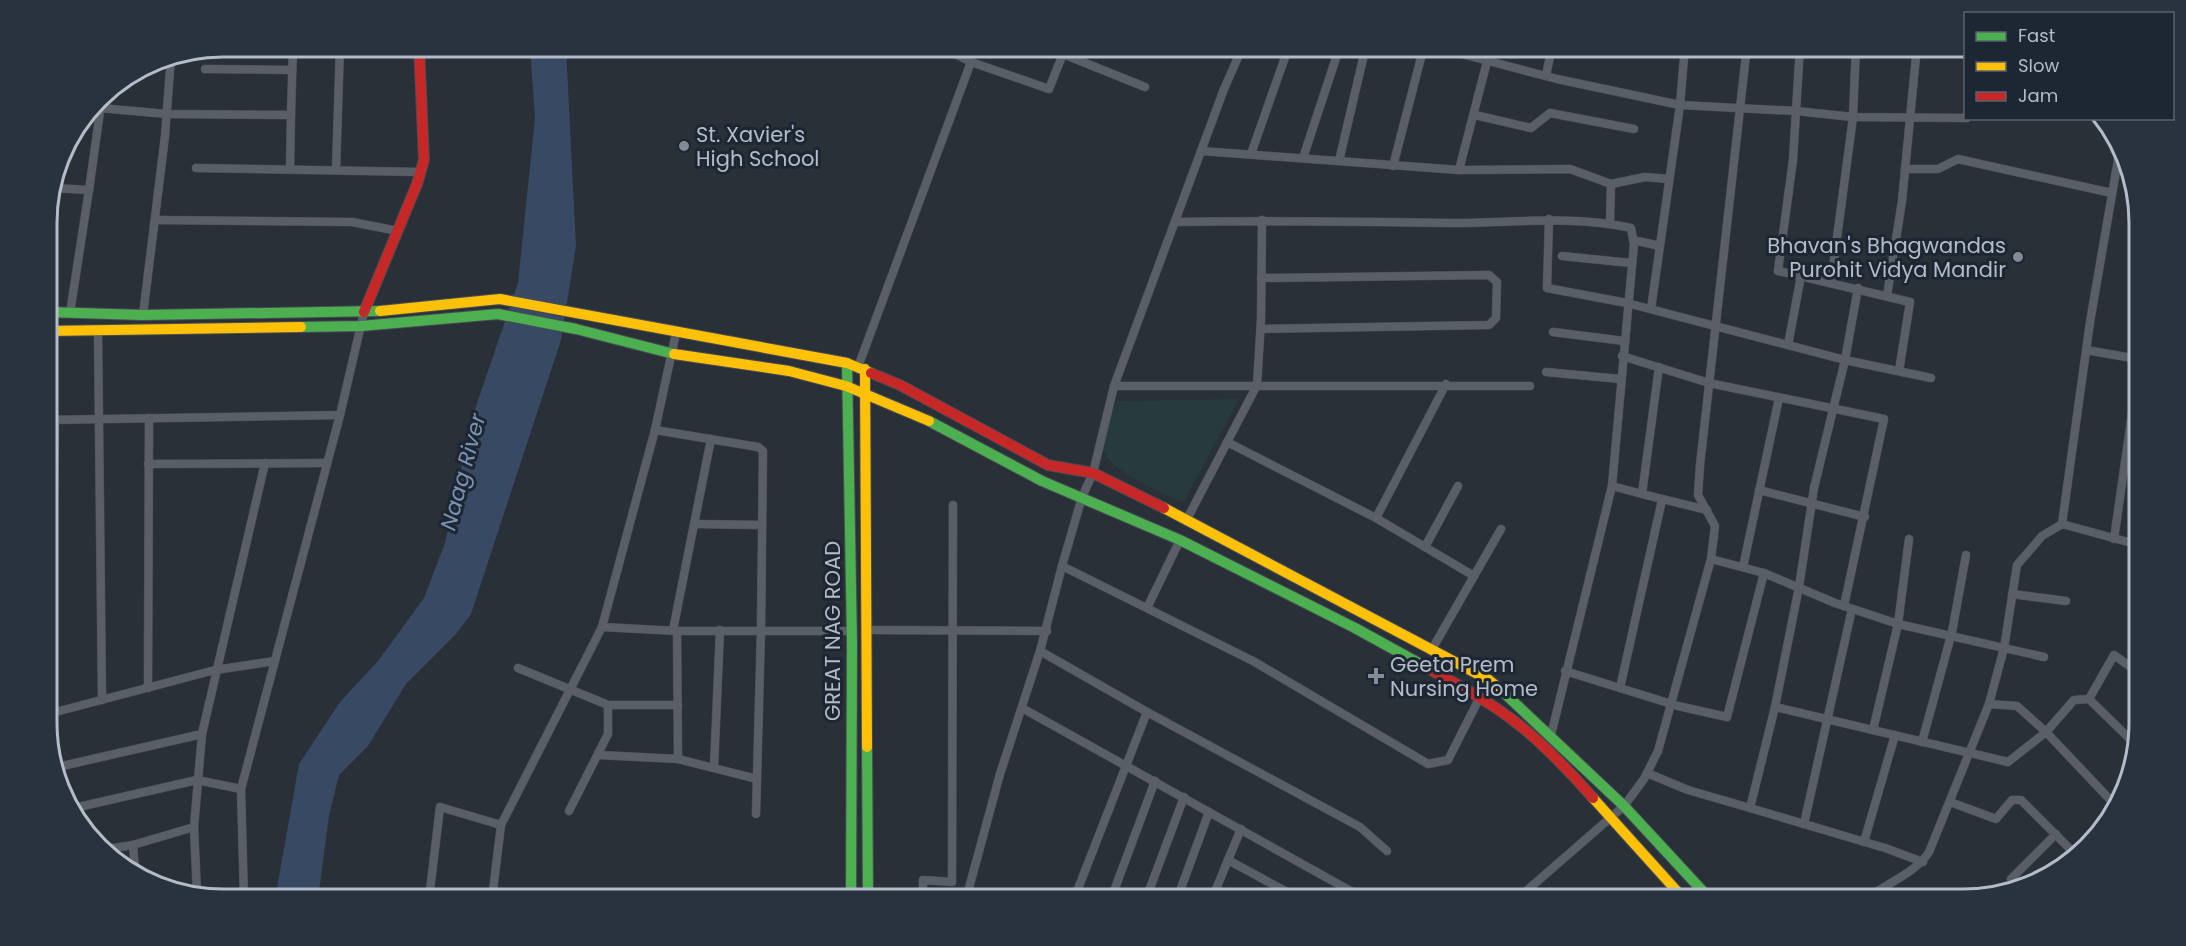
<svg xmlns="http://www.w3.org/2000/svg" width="2186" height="946" viewBox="0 0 2186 946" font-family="Poppins,sans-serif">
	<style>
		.green { fill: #273a3e }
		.water { fill: #384963 }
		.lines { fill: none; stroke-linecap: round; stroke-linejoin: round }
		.street-casing { stroke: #484c53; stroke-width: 9 }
		.fast-casing { stroke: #484c53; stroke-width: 12 }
		.slow-casing { stroke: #484c53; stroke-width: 12 }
		.jam-casing { stroke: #484c53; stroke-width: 12 }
		.street { stroke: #5a5e66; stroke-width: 8 }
		.fast { stroke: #4caf50; stroke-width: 10 }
		.slow { stroke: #ffc107; stroke-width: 10 }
		.jam { stroke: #c62828; stroke-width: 10 }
		.poi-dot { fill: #848b96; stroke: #1d2633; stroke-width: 2 }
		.labels { text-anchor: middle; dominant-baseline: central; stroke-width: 6; stroke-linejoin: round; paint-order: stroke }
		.poi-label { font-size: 21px; fill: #b4bcc9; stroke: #1d2633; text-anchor: start }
		.street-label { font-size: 21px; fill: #b4bcc9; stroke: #1d2633 }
		.water-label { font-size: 22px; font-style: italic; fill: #7c92b1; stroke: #1d2633 }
		.rim { fill: none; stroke: #b4bcc9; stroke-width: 3 }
	</style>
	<rect width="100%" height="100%" fill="#2a3038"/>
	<path class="green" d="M 1239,399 L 1183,503 C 1160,491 1095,468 1101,436 C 1103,425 1112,412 1117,401 Z"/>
	<path class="water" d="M 530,47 L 566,47 L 576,246 L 561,340 L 471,614 L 456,634 L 406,684 L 368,746 L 339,775 L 329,816 L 318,899 L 275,899 L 299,764 L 340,702 L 378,661 L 424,598 L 445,543 L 471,421 L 518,283 L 535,118 Z"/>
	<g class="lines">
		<g class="street-casing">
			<g id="street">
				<path d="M 940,46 L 971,62 L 1049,89 L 1066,46"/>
				<path d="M 1432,46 L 1557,79 L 1680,105 L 1796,111 L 1853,117 L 1967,118"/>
				<path d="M 1666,46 L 1685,50"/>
				<path d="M 1800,46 L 1793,160 L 1778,271 L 1910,302 L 1899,371"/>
				<path d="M 1063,54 L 1145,87"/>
				<path d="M 205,69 L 292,70"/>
				<path d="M 1546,76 L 1552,46"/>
				<path d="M 100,108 L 167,114 L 291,115 L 290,169"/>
				<path d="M 291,115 L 293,46"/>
				<path d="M 1475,115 L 1531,128 L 1550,113 L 1634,129"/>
				<path d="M 1201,151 L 1459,170 L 1570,169 L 1611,184 L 1645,177 L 1668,179"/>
				<path d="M 1251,154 L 1289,46"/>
				<path d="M 1303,158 L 1340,46"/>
				<path d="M 1339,161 L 1366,46"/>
				<path d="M 1393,166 L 1424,46"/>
				<path d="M 196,168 L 420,172"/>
				<path d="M 1905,169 L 1938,169 L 1958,159 L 2112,193"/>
				<path d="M 336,170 L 340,46"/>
				<path d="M 1459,170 L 1491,46"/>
				<path d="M 53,188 L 89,190 L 70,313"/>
				<path d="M 89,190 L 102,97"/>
				<path d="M 1549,219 L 1547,288 L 1627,303 L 1845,360 L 1931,378"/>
				<path d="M 155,220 L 352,222 L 398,231"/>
				<path d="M 1175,222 C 1268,220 1361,222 1454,223 C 1514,223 1572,215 1631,228 L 1634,244 L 1612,486 L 1551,735"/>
				<path d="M 1610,223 L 1611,184"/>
				<path d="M 1633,240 L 1660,246"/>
				<path d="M 1562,256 L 1631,263"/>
				<path d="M 1831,283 L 1853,117 L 1856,46"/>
				<path d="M 1858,288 L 1845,360 L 1814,488 L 1799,587 L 1775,707 L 1750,808 L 1885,848 L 1923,862"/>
				<path d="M 1887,296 L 1902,201 L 1917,46"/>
				<path d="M 1651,309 L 1680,105 L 1685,46"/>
				<path d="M 143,315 L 165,136 L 171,57"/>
				<path d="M 1261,329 L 1489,325 L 1496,318 L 1497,282 L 1489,275 L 1261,278"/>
				<path d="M 98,332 L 102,700"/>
				<path d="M 1553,332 L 1624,341"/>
				<path d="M 1788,345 L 1801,276"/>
				<path d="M 2086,350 L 2138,359"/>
				<path d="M 1622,356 L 1709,383 L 1884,419 L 1844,606"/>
				<path d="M 858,367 L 971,62"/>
				<path d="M 1659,367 L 1642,494 L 1707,510"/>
				<path d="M 1546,372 L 1620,379"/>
				<path d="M 1114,386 L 1530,386"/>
				<path d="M 47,420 L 340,415"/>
				<path d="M 655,430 L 758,447 L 763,451 L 761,630 L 756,814"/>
				<path d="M 1227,442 L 1376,518 L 1474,576"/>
				<path d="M 148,464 L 327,463"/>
				<path d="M 1612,486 L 1642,494"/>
				<path d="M 1759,490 L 1865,517"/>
				<path d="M 1376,518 L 1446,384"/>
				<path d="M 1186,521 L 1257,385 L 1261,320 L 1262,220"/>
				<path d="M 695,524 L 762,525"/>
				<path d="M 2062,524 L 2090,322 L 2119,154"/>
				<path d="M 2114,539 L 2138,372"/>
				<path d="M 1425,547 L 1458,486"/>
				<path d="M 1711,559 L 1764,573 L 1835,603 L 1898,624 L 2044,657"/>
				<path d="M 1062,566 L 1082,497 L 1093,473 L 1114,386 L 1224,89 L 1243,46"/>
				<path d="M 1743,567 L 1779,398"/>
				<path d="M 2012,594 L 2066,601"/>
				<path d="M 1147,608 L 1180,540"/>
				<path d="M 602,627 L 677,631 L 852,631"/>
				<path d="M 673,630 L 711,439"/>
				<path d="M 867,630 L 1047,631"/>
				<path d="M 677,631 L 678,759"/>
				<path d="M 1040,651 L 1062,566 L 1253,661 L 1428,764 L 1448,760 L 1480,697"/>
				<path d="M 1431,651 L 1501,529"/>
				<path d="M 518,668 L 608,705 L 608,734 L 569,811"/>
				<path d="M 1565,671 L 1678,706 L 1727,717 L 1764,573"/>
				<path d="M 148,688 L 149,418"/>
				<path d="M 1620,688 L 1662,500"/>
				<path d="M 2089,699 L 2135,744"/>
				<path d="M 1989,704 L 2017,706 L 2046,732 L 2117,807"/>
				<path d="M 608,705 L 678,705"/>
				<path d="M 1775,707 L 2008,762 L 2046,732 L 2074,700 L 2089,699 L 2114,655 L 2139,673"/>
				<path d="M 1022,708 L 1365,899"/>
				<path d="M 1147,712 L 1360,827 L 1387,851"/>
				<path d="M 48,714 L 215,670 L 275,661"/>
				<path d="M 50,714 L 55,420"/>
				<path d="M 1873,730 L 1898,624 L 1909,539"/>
				<path d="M 48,742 L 68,794"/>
				<path d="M 1922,742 L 1952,632 L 1966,555"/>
				<path d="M 599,755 L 678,759 L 757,779"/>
				<path d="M 58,767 L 202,734"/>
				<path d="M 714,767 L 720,630"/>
				<path d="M 1647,773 L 1688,790 L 1750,808"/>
				<path d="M 1950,802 L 1996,819 L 2012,800 L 2021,800 L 2076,855"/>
				<path d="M 74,808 L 197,780 L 241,789"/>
				<path d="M 1804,824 L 1852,609"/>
				<path d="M 1241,829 L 1228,860 L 1300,899"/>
				<path d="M 1864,842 L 1895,735"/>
				<path d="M 133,845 L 194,827"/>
				<path d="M 107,849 L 133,845 L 135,870"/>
				<path d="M 2011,879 L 2056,834"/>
				<path d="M 197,894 L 194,827 L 202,734 L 265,463"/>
				<path d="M 1214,894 L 1223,899"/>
				<path d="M 244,899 L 241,789 L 340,415 L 364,312"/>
				<path d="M 429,899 L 440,807 L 501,825"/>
				<path d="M 492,899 L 501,825 L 602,627 L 655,430 L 676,333"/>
				<path d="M 923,899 L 923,880 L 952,882 L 953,505"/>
				<path d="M 966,899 L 1000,774 L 1040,651 L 1147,712 L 1074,899"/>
				<path d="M 1111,899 L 1155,781"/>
				<path d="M 1146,899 L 1184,797"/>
				<path d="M 1177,899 L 1209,812"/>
				<path d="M 1212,899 L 1228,860"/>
				<path d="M 1517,899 L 1624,806 L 1644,779 L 1658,751 L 1711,559 L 1715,526 L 1698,495 L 1700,465 L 1747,46"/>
				<path d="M 1866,899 C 1885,884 1916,873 1929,852 L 1989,704 L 2004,648 L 2017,565 L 2042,536 L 2062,524 L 2139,545"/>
			</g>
		</g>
		<g class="fast-casing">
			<g id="fast">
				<path d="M 47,312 L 143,315 L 380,311"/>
				<path d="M 301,327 L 361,326 L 498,314 L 576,329 L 674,354"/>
				<path d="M 847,363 L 852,643 L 851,899"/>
				<path d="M 929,421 L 1042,481 L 1180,540 L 1355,628 L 1424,666"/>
				<path d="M 1500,689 L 1624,806 L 1710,899"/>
				<path d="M 867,747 L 868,899"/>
			</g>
		</g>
		<g class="slow-casing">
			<g id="slow">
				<path d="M 380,311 L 500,299 L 847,363 L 871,373"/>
				<path d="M 47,331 L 301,327"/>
				<path d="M 674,354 L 789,371 L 846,386 L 929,421"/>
				<path d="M 865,369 L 867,747"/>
				<path d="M 1164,508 L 1489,680 L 1500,689"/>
				<path d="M 1593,798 L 1684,899"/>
			</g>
		</g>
		<g class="jam-casing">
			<g id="jam">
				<path d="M 364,312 L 417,184 L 424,160 L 419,46"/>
				<path d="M 871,373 L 900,385 L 1048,465 L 1093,473 L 1164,508"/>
				<path d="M 1424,666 C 1456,684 1489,701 1518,724 C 1546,746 1570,772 1593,798"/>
			</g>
		</g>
		<use href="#street" class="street"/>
		<use href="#fast" class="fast"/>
		<use href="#slow" class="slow"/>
		<use href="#jam" class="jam"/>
	</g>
	<g class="poi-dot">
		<circle cx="684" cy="146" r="6"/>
		<circle cx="2018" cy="257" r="6"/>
		<path d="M1373 667h6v6h6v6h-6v6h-6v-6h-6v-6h6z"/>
	</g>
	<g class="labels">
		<g class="poi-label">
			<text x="696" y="134">St. Xavier's<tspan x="696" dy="24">High School</tspan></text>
			<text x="2006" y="245" text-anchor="end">Bhavan's Bhagwandas<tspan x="2006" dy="24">Purohit Vidya Mandir</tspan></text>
			<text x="1390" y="664">Geeta Prem<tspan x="1390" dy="24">Nursing Home</tspan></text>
		</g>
		<g class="street-label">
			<text transform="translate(832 631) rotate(-90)">GREAT NAG ROAD</text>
		</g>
		<g class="water-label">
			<text transform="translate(463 472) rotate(-75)">Naag River</text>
		</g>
	</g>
	<path d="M0 0H2186V946H0ZM223 57H1963A166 166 0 0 1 2129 223V723A166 166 0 0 1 1963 889H223A166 166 0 0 1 57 723V223A166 166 0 0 1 223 57Z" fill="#29323f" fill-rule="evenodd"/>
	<path class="rim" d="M223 57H1963A166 166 0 0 1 2129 223V723A166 166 0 0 1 1963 889H223A166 166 0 0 1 57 723V223A166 166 0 0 1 223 57Z"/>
	<rect x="1964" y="12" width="210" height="108" fill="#1d2633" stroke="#59626f" stroke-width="1.5"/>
	<rect x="1976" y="32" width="30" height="9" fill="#4caf50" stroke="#59626f" stroke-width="1.5"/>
	<text x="2018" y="42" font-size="18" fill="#b4bcc9">Fast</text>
	<rect x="1976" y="62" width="30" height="9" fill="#ffc107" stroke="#59626f" stroke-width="1.5"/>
	<text x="2018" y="72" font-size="18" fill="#b4bcc9">Slow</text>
	<rect x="1976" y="92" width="30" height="9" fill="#c62828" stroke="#59626f" stroke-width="1.5"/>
	<text x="2018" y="102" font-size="18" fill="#b4bcc9">Jam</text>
</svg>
